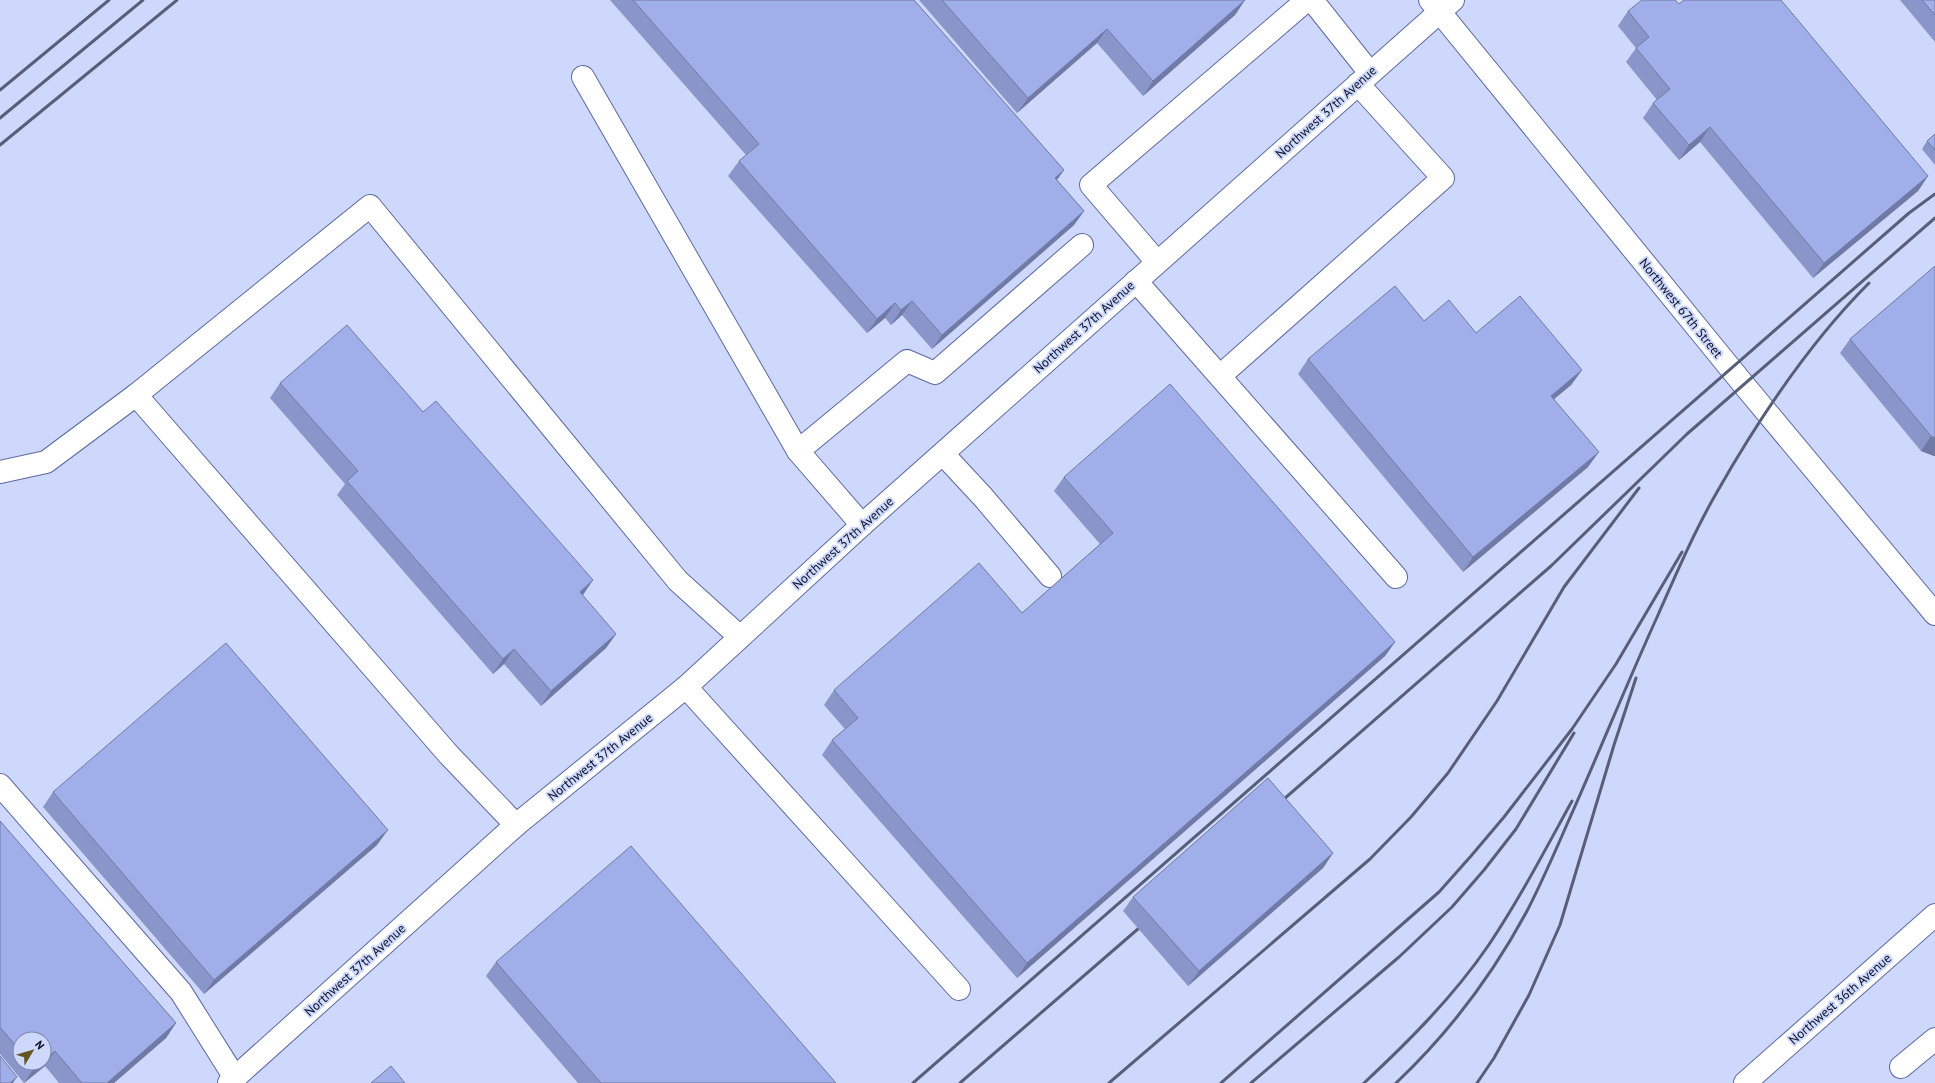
<svg xmlns="http://www.w3.org/2000/svg" width="1935" height="1083" viewBox="0 0 1935 1083" font-family="'PT Sans',sans-serif">
	<style>
		.lines { fill: none; stroke-linecap: round; stroke-linejoin: round }
		.minor-casing { stroke: #5c699f; stroke-width: 24 }
		.minor { stroke: #fff; stroke-width: 22 }
		.rail { stroke: #575e78; stroke-width: 3 }
		.wall { fill: #8a96c9; fill-rule: evenodd }
		.shaded-wall { fill: #707aa4 }
		.building { fill: #a0afea; stroke: #707aa4 }
		.labels { text-anchor: middle; dominant-baseline: central; stroke-width: 4; stroke-linejoin: round; paint-order: stroke }
		.street-label { font-size: 13px; fill: #0a0e22; stroke: #cdd8fc }
	</style>
	<rect width="100%" height="100%" fill="#cdd8fc"/>
	<g class="lines">
		<g class="minor-casing">
			<g id="minor">
				<path d="M 1312,0 L 1370,73"/>
				<path d="M 1430,0 L 1744,385 L 1935,614"/>
				<path d="M 583,77 L 798,451"/>
				<path d="M 1157,262 L 1091,185 L 1307,0"/>
				<path d="M 1136,281 L 1396,577"/>
				<path d="M 1220,376 L 1443,178 L 1358,84"/>
				<path d="M 943,454 L 983,497 L 1050,576"/>
				<path d="M 0,472 L 46,462 L 136,395"/>
				<path d="M 862,525 L 798,451 L 907,361 L 935,373 L 1082,245"/>
				<path d="M 686,687 L 959,989"/>
				<path d="M 0,785 L 181,992 L 235,1078"/>
				<path d="M 516,825 L 449,755 L 136,395 L 370,206 L 678,581 L 740,637"/>
				<path d="M 1901,1067 L 1935,1039"/>
				<path d="M 229,1083 L 516,825 L 686,687 L 862,525 L 1453,0"/>
				<path d="M 1745,1083 L 1935,915"/>
			</g>
		</g>
		<use href="#minor" class="minor"/>
		<g class="rail">
			<path d="M 0,90 L 109,0"/>
			<path d="M 0,118 L 143,0"/>
			<path d="M 0,145 L 177,0"/>
			<path d="M 1276,806 L 1551,566 L 1687,434 L 1935,218"/>
			<path d="M 913,1083 L 1909,213 L 1935,194"/>
			<path d="M 960,1083 L 1146,922"/>
			<path d="M 1109,1083 L 1370,859 L 1411,817 L 1448,773 L 1497,701 L 1564,587 L 1639,488"/>
			<path d="M 1221,1083 L 1439,892 L 1471,856 L 1504,817 L 1572,729 L 1616,664 L 1682,552"/>
			<path d="M 1251,1083 L 1399,957 L 1452,907 L 1484,870 L 1516,829 L 1574,733"/>
			<path d="M 1364,1083 C 1409,1041 1453,997 1488,946 C 1519,900 1545,850 1572,801"/>
			<path d="M 1396,1083 C 1448,1034 1493,974 1527,911 C 1542,882 1555,852 1568,822 C 1599,753 1627,683 1658,615 C 1676,574 1695,530 1717,492 C 1758,420 1811,341 1869,283"/>
			<path d="M 1477,1083 L 1494,1058 L 1529,995 L 1560,925 L 1614,745 L 1636,678"/>
		</g>
	</g>
	<g class="wall">
		<path d="M 610,0 L 914,0 L 1064,170 L 1057,180 L 1084,211 L 1074,225 L 932,349 L 902,315 L 891,325 L 885,318 L 867,333 L 728,176 L 739,161 L 746,155 Z"/>
		<path d="M 919,0 L 1245,0 L 1235,15 L 1143,96 L 1097,43 L 1017,113 Z"/>
		<path d="M 1900,0 L 1935,0 L 1935,42 Z"/>
		<path d="M 1679,4 L 1928,176 L 1918,191 L 1813,278 L 1700,142 L 1679,160 L 1643,118 L 1653,103 L 1657,100 L 1626,62 L 1636,48 L 1618,26 L 1628,11 Z"/>
		<path d="M 1935,134 L 1935,165 L 1922,149 L 1927,141 Z"/>
		<path d="M 1935,266 L 1935,456 L 1934,456 L 1921,451 L 1840,353 L 1850,339 Z"/>
		<path d="M 1424,321 L 1476,333 L 1582,370 L 1571,385 L 1554,399 L 1588,467 L 1463,572 L 1298,374 L 1308,359 Z"/>
		<path d="M 280,383 L 423,412 L 593,580 L 582,595 L 616,634 L 606,648 L 541,706 L 504,664 L 493,674 L 337,495 L 345,484 L 270,398 Z"/>
		<path d="M 1064,477 L 1395,642 L 1385,656 L 1017,978 L 822,755 L 832,740 L 845,729 L 824,705 L 834,690 L 1022,613 L 1100,544 L 1054,491 Z"/>
		<path d="M 53,792 L 377,845 L 204,994 L 43,807 Z"/>
		<path d="M 0,821 L 176,1023 L 166,1038 L 114,1083 L 59,1083 L 45,1066 L 24,1083 L 0,1054 ZM 20,1039 L 44,1063 L 20,1063 Z"/>
		<path d="M 1333,853 L 1323,868 L 1188,986 L 1123,911 L 1133,897 Z"/>
		<path d="M 496,962 L 836,1083 L 578,1083 L 486,976 Z"/>
	</g>
	<g class="shaded-wall">
		<path d="M 1245,0 L 1235,15 L 1143,96 L 1153,81 Z"/>
		<path d="M 1107,29 L 1097,43 L 1017,113 L 1028,98 Z"/>
		<path d="M 1710,127 L 1700,142 L 1679,160 L 1689,145 Z"/>
		<path d="M 1064,170 L 1053,185 L 1055,178 Z"/>
		<path d="M 1928,176 L 1918,191 L 1813,278 L 1824,263 Z"/>
		<path d="M 1084,211 L 1074,225 L 932,349 L 942,335 Z"/>
		<path d="M 912,301 L 902,315 L 891,325 L 901,310 Z"/>
		<path d="M 895,303 L 885,318 L 867,333 L 877,319 Z"/>
		<path d="M 1582,370 L 1571,385 L 1541,410 L 1551,396 Z"/>
		<path d="M 1931,436 L 1935,438 L 1935,456 L 1934,456 L 1921,451 Z"/>
		<path d="M 1599,452 L 1588,467 L 1463,572 L 1473,557 Z"/>
		<path d="M 593,580 L 583,595 L 569,607 L 580,592 Z"/>
		<path d="M 616,634 L 606,648 L 541,706 L 551,691 Z"/>
		<path d="M 1395,642 L 1385,656 L 1017,978 L 1027,963 Z"/>
		<path d="M 514,649 L 504,664 L 493,674 L 503,659 Z"/>
		<path d="M 388,830 L 377,845 L 204,994 L 214,980 Z"/>
		<path d="M 1333,853 L 1323,868 L 1188,986 L 1199,971 Z"/>
		<path d="M 176,1023 L 166,1038 L 114,1083 L 107,1083 Z"/>
		<path d="M 55,1051 L 45,1066 L 24,1083 L 34,1068 L 41,1063 L 44,1063 L 44,1060 Z"/>
		<path d="M 17,1077 L 13,1083 L 10,1083 Z"/>
	</g>
	<g class="building">
		<path d="M 633,0 L 914,0 L 1064,170 L 1055,178 L 1084,211 L 942,335 L 912,301 L 901,310 L 895,303 L 877,319 L 739,161 L 759,144 Z"/>
		<path d="M 942,0 L 1245,0 L 1153,81 L 1107,29 L 1028,98 Z"/>
		<path d="M 1642,0 L 1675,0 L 1679,4 L 1684,0 L 1781,0 L 1928,176 L 1824,263 L 1710,127 L 1689,145 L 1653,103 L 1670,89 L 1636,48 L 1649,37 L 1628,11 Z"/>
		<path d="M 1922,0 L 1935,0 L 1935,15 Z"/>
		<path d="M 1935,134 L 1935,150 L 1927,141 Z"/>
		<path d="M 1935,266 L 1935,438 L 1931,436 L 1850,339 Z"/>
		<path d="M 1395,286 L 1424,321 L 1449,300 L 1476,333 L 1520,296 L 1582,370 L 1551,396 L 1599,452 L 1473,557 L 1308,359 Z"/>
		<path d="M 347,325 L 423,412 L 436,401 L 593,580 L 580,592 L 616,634 L 551,691 L 514,649 L 503,659 L 347,481 L 358,471 L 280,383 Z"/>
		<path d="M 1170,384 L 1395,642 L 1027,963 L 832,740 L 858,718 L 834,690 L 979,563 L 1022,613 L 1113,533 L 1064,477 Z"/>
		<path d="M 226,643 L 388,830 L 214,980 L 53,792 Z"/>
		<path d="M 1268,778 L 1333,853 L 1199,971 L 1133,897 Z"/>
		<path d="M 0,821 L 176,1023 L 107,1083 L 82,1083 L 55,1051 L 44,1060 L 44,1039 L 20,1039 L 20,1051 L 0,1027 Z"/>
		<path d="M 631,846 L 836,1083 L 601,1083 L 496,962 Z"/>
		<path d="M 0,1056 L 17,1077 L 10,1083 L 0,1083 Z"/>
		<path d="M 30,1063 L 41,1063 L 34,1068 Z"/>
		<path d="M 391,1066 L 405,1083 L 371,1083 Z"/>
	</g>
	<g class="labels">
		<g class="street-label">
			<text transform="translate(1326 112) rotate(-42)">Northwest 37th Avenue</text>
			<text transform="translate(1681 308) rotate(51)">Northwest 67th Street</text>
			<text transform="translate(1084 327) rotate(-42)">Northwest 37th Avenue</text>
			<text transform="translate(843 543) rotate(-42)">Northwest 37th Avenue</text>
			<text transform="translate(600 757) rotate(-39)">Northwest 37th Avenue</text>
			<text transform="translate(355 970) rotate(-42)">Northwest 37th Avenue</text>
			<text transform="translate(1840 999) rotate(-41)">Northwest 36th Avenue</text>
		</g>
	</g>
	<g transform="translate(32 1051) rotate(52)"><circle r="19" fill="#cdd8fc" stroke="#7f87a5"/>
	<path d="M0-3L7 15L0 10L-7 15Z" fill="#645522"/>
	<text y="-6" font-size="11" font-weight="bold" text-anchor="middle" fill="#0a0e22">N</text>
	</g>
</svg>
